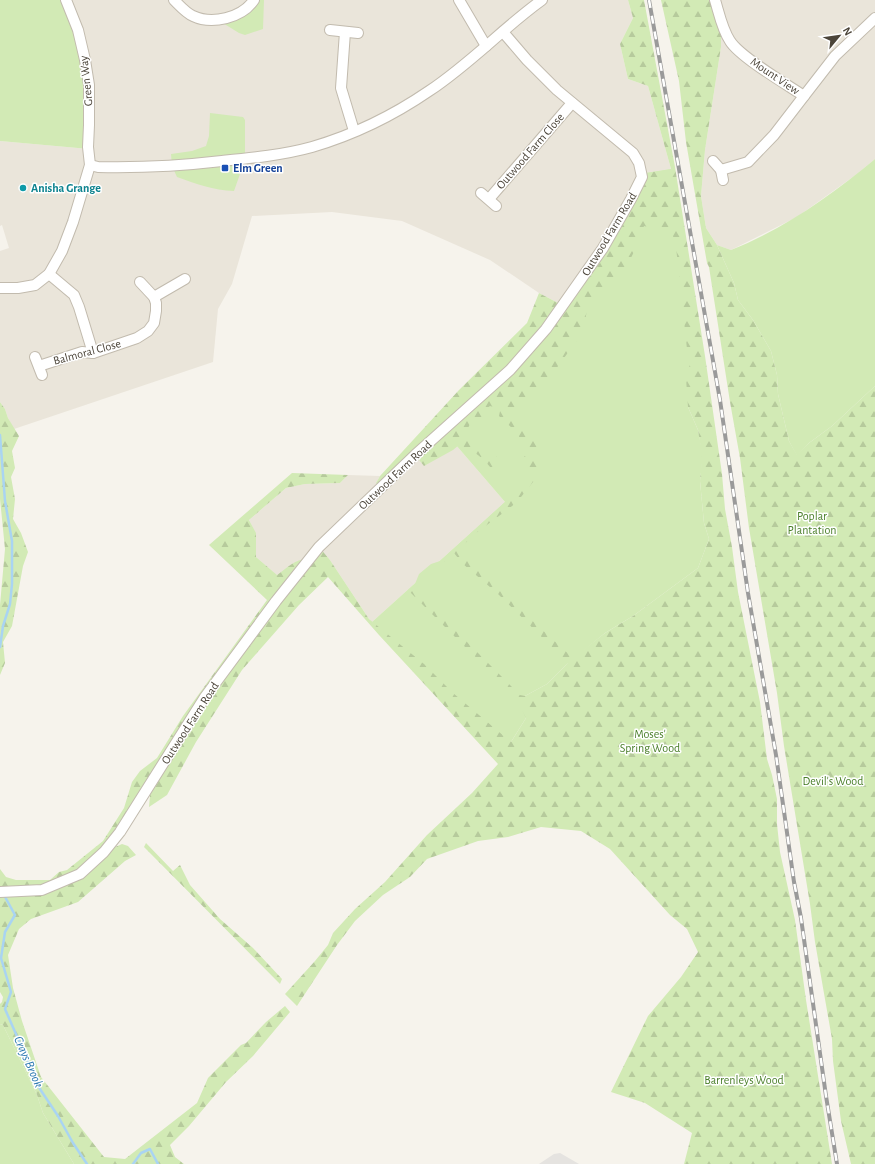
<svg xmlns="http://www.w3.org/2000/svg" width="875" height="1164" viewBox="0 0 875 1164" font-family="'Alegreya Sans',sans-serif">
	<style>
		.residential { fill: #eae5da }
		.green { fill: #d2eab5 }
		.forest { fill: url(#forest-firs); fill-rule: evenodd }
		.parking { fill: #e5e3e0 }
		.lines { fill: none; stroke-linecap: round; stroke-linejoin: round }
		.stream { stroke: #a9d4f2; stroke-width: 2.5 }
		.street-casing { stroke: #c2bbae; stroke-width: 12 }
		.street { stroke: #fff; stroke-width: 10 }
		.rail-casing { stroke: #9a9a9a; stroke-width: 4 }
		.rail { stroke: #fff; stroke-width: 2.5; stroke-dasharray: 8; stroke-linecap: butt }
		.transit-dot { fill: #1a4fb4; stroke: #fff; stroke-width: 1.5 }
		.culture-dot { fill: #0f9aa8; stroke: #fff; stroke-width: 1.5 }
		.labels { text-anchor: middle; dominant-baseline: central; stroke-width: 3; stroke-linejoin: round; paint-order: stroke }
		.street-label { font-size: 12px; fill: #4b4439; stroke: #fff }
		.transit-label { font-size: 12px; font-weight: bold; fill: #164399; stroke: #fff; text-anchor: start }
		.culture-label { font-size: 12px; font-weight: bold; fill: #0d838f; stroke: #fff; text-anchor: start }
		.park-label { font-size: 12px; fill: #4a7f2a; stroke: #fff }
		.water-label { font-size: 13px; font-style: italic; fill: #2e7ab2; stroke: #fff }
	</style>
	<defs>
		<pattern id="forest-firs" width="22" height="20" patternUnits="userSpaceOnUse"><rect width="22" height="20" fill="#d2eab5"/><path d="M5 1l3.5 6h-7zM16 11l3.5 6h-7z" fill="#b6ca9c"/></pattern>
	</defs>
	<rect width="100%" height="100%" fill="#f6f3ec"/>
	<g class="residential">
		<path d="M 66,0 L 628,0 L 633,18 L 620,44 L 628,79 L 648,86 L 671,169 L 646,173 L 610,248 L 562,305 L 539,293 L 490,260 L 402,221 L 332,212 L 252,216 L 232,284 L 218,309 L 213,362 L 14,429 L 8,418 L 5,409 L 0,402 L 0,251 L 9,248 L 2,225 L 0,226 L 0,141 L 89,149 Z"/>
		<path d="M 714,0 L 875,0 L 875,159 L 857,174 L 797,217 L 731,250 L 717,245 L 706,228 L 701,196 L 705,150 L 721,47 Z"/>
		<path d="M 443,430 L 505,502 L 372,622 L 369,619 L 330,560 L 321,550 L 288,585 L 256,557 L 256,534 L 249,520 L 286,488 L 305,484 L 340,483 L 348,475 L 380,476 L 376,483 Z"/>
	</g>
	<g class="green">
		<path d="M 0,0 L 66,0 L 85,60 L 89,149 L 0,141 Z"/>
		<path d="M 254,0 L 264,0 L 263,29 L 245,35 L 239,33 L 218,20 Z"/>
		<path d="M 210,113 L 243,117 L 245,120 L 245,159 L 240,160 L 240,174 L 234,191 C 213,190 196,184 177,177 L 172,166 L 171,154 L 192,151 L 206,146 L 209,136 Z"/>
		<path d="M 875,159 L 875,386 L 832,426 L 809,443 L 797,456 L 789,441 L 778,394 L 777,375 L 771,351 L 753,320 L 738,300 L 734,283 L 717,245 L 731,250 C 784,229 832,195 875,159 Z"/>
		<path d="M 671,169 L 701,370 L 688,407 L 698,430 L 703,455 L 700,481 L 704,523 L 709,539 L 698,568 L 633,616 L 605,633 L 566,665 L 547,684 L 525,696 L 526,718 L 506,750 L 372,622 L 505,502 L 443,430 L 561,309 L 610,248 L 646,173 Z"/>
		<path d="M 0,1024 L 3,1025 L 37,1095 L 43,1113 L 74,1164 L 0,1164 Z"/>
	</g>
	<g class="forest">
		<path d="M 628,0 L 644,0 L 675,167 L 705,356 L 722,474 L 725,509 L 732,547 L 738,592 L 760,702 L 767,759 L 772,775 L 777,799 L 777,824 L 780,852 L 795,920 L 806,1000 L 832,1164 L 684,1164 L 692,1133 L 645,1103 L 611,1092 L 648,1016 L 681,977 L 698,952 L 687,929 L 670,915 L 610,849 L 581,831 L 541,827 L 508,837 L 478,841 L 427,859 L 410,877 L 383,895 L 355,921 L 337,945 L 297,1006 L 285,994 L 315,961 L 328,945 L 333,933 L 355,909 L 385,882 L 427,835 L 472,793 L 498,764 L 379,635 L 328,577 L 299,605 L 242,670 L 196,742 L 167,795 L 149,807 L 151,784 L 111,844 L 79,873 L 42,888 L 0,891 L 0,869 L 6,877 L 16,880 L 50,880 L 59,872 L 67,870 L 103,841 L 124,808 L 132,782 L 140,771 L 157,758 L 183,716 L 267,600 L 209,545 L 292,473 L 348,475 L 340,483 L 305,484 L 286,488 L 249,520 L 256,533 L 256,557 L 277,575 C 287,568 296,558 309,559 L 319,547 L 330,560 L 369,619 L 424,664 L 453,693 L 511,742 L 526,718 L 519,703 L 486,667 L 463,645 L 408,590 L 415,584 L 419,574 L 431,564 L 440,561 L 505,502 L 528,478 L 528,466 L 523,459 L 529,449 L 513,429 L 499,416 L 500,411 L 497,408 L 490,406 L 487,408 L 482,417 L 470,424 L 466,432 L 471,439 L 480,440 L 485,447 L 502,461 L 502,469 L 495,473 C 484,459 476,451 459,445 L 453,450 L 424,466 L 415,455 L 546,329 L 566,312 L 610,248 L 646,173 L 671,169 L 648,86 L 628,79 L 620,44 L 633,18 ZM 644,226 L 664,231 L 673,236 L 676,247 L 687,349 L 691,361 L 686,378 L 688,407 L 698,430 L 702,455 L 700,481 L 704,523 L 709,539 L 698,568 L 633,616 L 605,633 L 573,658 L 457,551 L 476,533 L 507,510 L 517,502 L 533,482 L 539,471 L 534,455 L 537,447 L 532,438 L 518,425 L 513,411 L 534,399 L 583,332 L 587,310 L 620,279 L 636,248 ZM 454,553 L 463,564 L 497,593 L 568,663 L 547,684 L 525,696 L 520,695 L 415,590 L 416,586 Z"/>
		<path d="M 661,0 L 711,0 L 721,33 L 721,47 L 705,150 L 701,196 L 706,228 L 717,245 L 734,283 L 738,300 L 753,320 L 771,351 L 777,375 L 778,394 L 789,441 L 797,455 L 809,443 L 832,426 L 875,386 L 875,1164 L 851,1164 L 841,1121 L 833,1061 L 832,1039 L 815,942 L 810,904 L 784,746 L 777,693 L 749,528 L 740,458 L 730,402 L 709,267 L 707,263 L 686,142 L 679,81 Z"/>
		<path d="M 539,293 L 562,305 L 509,369 L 379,486 L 376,483 L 380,476 L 459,390 L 527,323 Z"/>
		<path d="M 0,402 L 5,409 L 8,418 L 19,436 L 12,451 L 15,468 L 11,477 L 15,499 L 13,519 L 21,533 L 28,552 L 23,566 L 12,626 L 3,642 L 5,663 L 0,675 L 0,605 L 5,549 L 0,499 Z"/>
		<path d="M 146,843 L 173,871 L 180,865 L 190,885 L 220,919 L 253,948 L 282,979 L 280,984 L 144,847 Z"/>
		<path d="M 122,844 L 128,846 L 136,855 L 125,861 L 78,902 L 31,919 L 19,929 L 8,955 L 13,988 L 22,1021 L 41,1077 L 104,1157 L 125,1159 L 197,1103 L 208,1078 L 241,1045 L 246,1043 L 266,1022 L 285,1006 L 290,1012 L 253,1056 L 226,1082 L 189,1126 L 170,1145 L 175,1157 L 184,1164 L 74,1164 L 43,1113 L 37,1095 L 3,1025 L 0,1024 L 0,1004 L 2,1002 L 3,997 L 0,992 L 0,897 L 42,890 L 80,874 L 104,852 Z"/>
	</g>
	<path class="parking" d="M 560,1153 L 579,1164 L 539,1164 L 554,1154 Z"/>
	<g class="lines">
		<g class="stream">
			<path d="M 0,435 L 5,501 L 12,541 L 12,584 L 10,604 L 3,626 L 0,647"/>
			<path d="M 4,895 L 15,915 L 5,932 L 1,958 L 11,992 L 5,1009 L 40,1089 L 58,1116 L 73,1143 L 87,1164"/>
			<path d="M 133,1164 L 141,1153 L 150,1149 L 158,1164"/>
		</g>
		<g class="street-casing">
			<g id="street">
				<path d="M 174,0 C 180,6 186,13 193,16 C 212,25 242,18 254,0"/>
				<path d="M 459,0 L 486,46"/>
				<path d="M 715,0 C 719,13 722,29 730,41 C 740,57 786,84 804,96 L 774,135 L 748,162 L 721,170 L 723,180"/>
				<path d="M 330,30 L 358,33"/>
				<path d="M 345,32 L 341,88 L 354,131"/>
				<path d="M 804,96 L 835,56 L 875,18"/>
				<path d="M 713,161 L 721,170"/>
				<path d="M 90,165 L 98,167 C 141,168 179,166 222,161 C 252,158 283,155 312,147 C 353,135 394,115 429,91 C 470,64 503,28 542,0"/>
				<path d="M 481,193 L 496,206"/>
				<path d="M 489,199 L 572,103"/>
				<path d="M 49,274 L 74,295 L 79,307 L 93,353"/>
				<path d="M 0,288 L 18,288 L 35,285 L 49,274 L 62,251 L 73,222 L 90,165 L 88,147 L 89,125 L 89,85 L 85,60 L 78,30 L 66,0"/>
				<path d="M 154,297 L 185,279"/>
				<path d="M 35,357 L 42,375"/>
				<path d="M 39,366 L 82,352 L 93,353 L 137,338 L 148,331 L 154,323 L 156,311 L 156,303 L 154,297 L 140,282"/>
				<path d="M 0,892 L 42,890 L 80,874 L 104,852 L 120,832 L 205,697 L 276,601 L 319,547 L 415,455 L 510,370 L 546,329 L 603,248 L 631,199 L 642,177 L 639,163 L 633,153 L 557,90 L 527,60 L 503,32"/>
			</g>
		</g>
		<use href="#street" class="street"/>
		<g class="rail-casing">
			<path id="rail" d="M 649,0 L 720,400 L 748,593 L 776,755 L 794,882 L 801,918 L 826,1096 L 837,1164"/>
		</g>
		<use href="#rail" class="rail"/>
	</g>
	<rect class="transit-dot" x="221" y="164" width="8" height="8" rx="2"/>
	<circle class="culture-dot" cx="23" cy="188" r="4"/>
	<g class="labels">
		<g class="street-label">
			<text transform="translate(775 76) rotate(34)">Mount View</text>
			<text transform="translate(86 81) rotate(-96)">Green Way</text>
			<text transform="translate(530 151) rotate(-49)">Outwood Farm Close</text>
			<text transform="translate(609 234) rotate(-59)">Outwood Farm Road</text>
			<text transform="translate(87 352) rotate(-15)">Balmoral Close</text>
			<text transform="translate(395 475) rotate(-43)">Outwood Farm Road</text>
			<text transform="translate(190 723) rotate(-57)">Outwood Farm Road</text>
		</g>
		<g class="transit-label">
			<text x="233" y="168">Elm Green</text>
		</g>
		<g class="culture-label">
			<text x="31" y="188">Anisha Grange</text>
		</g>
		<g class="park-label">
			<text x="812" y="516">Poplar<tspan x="812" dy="14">Plantation</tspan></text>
			<text x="650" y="734">Moses'<tspan x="650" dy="14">Spring Wood</tspan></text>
			<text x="833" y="781">Devil's Wood</text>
			<text x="744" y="1080">Barrenleys Wood</text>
		</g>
		<g class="water-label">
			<text transform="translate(28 1062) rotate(66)">Crays Brook</text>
		</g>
	</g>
	<g transform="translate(839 36) rotate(61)" stroke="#ffffff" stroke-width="3" paint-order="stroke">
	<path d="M0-3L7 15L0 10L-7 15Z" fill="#4b4439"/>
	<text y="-6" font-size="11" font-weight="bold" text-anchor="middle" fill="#4b4439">N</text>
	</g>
</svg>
